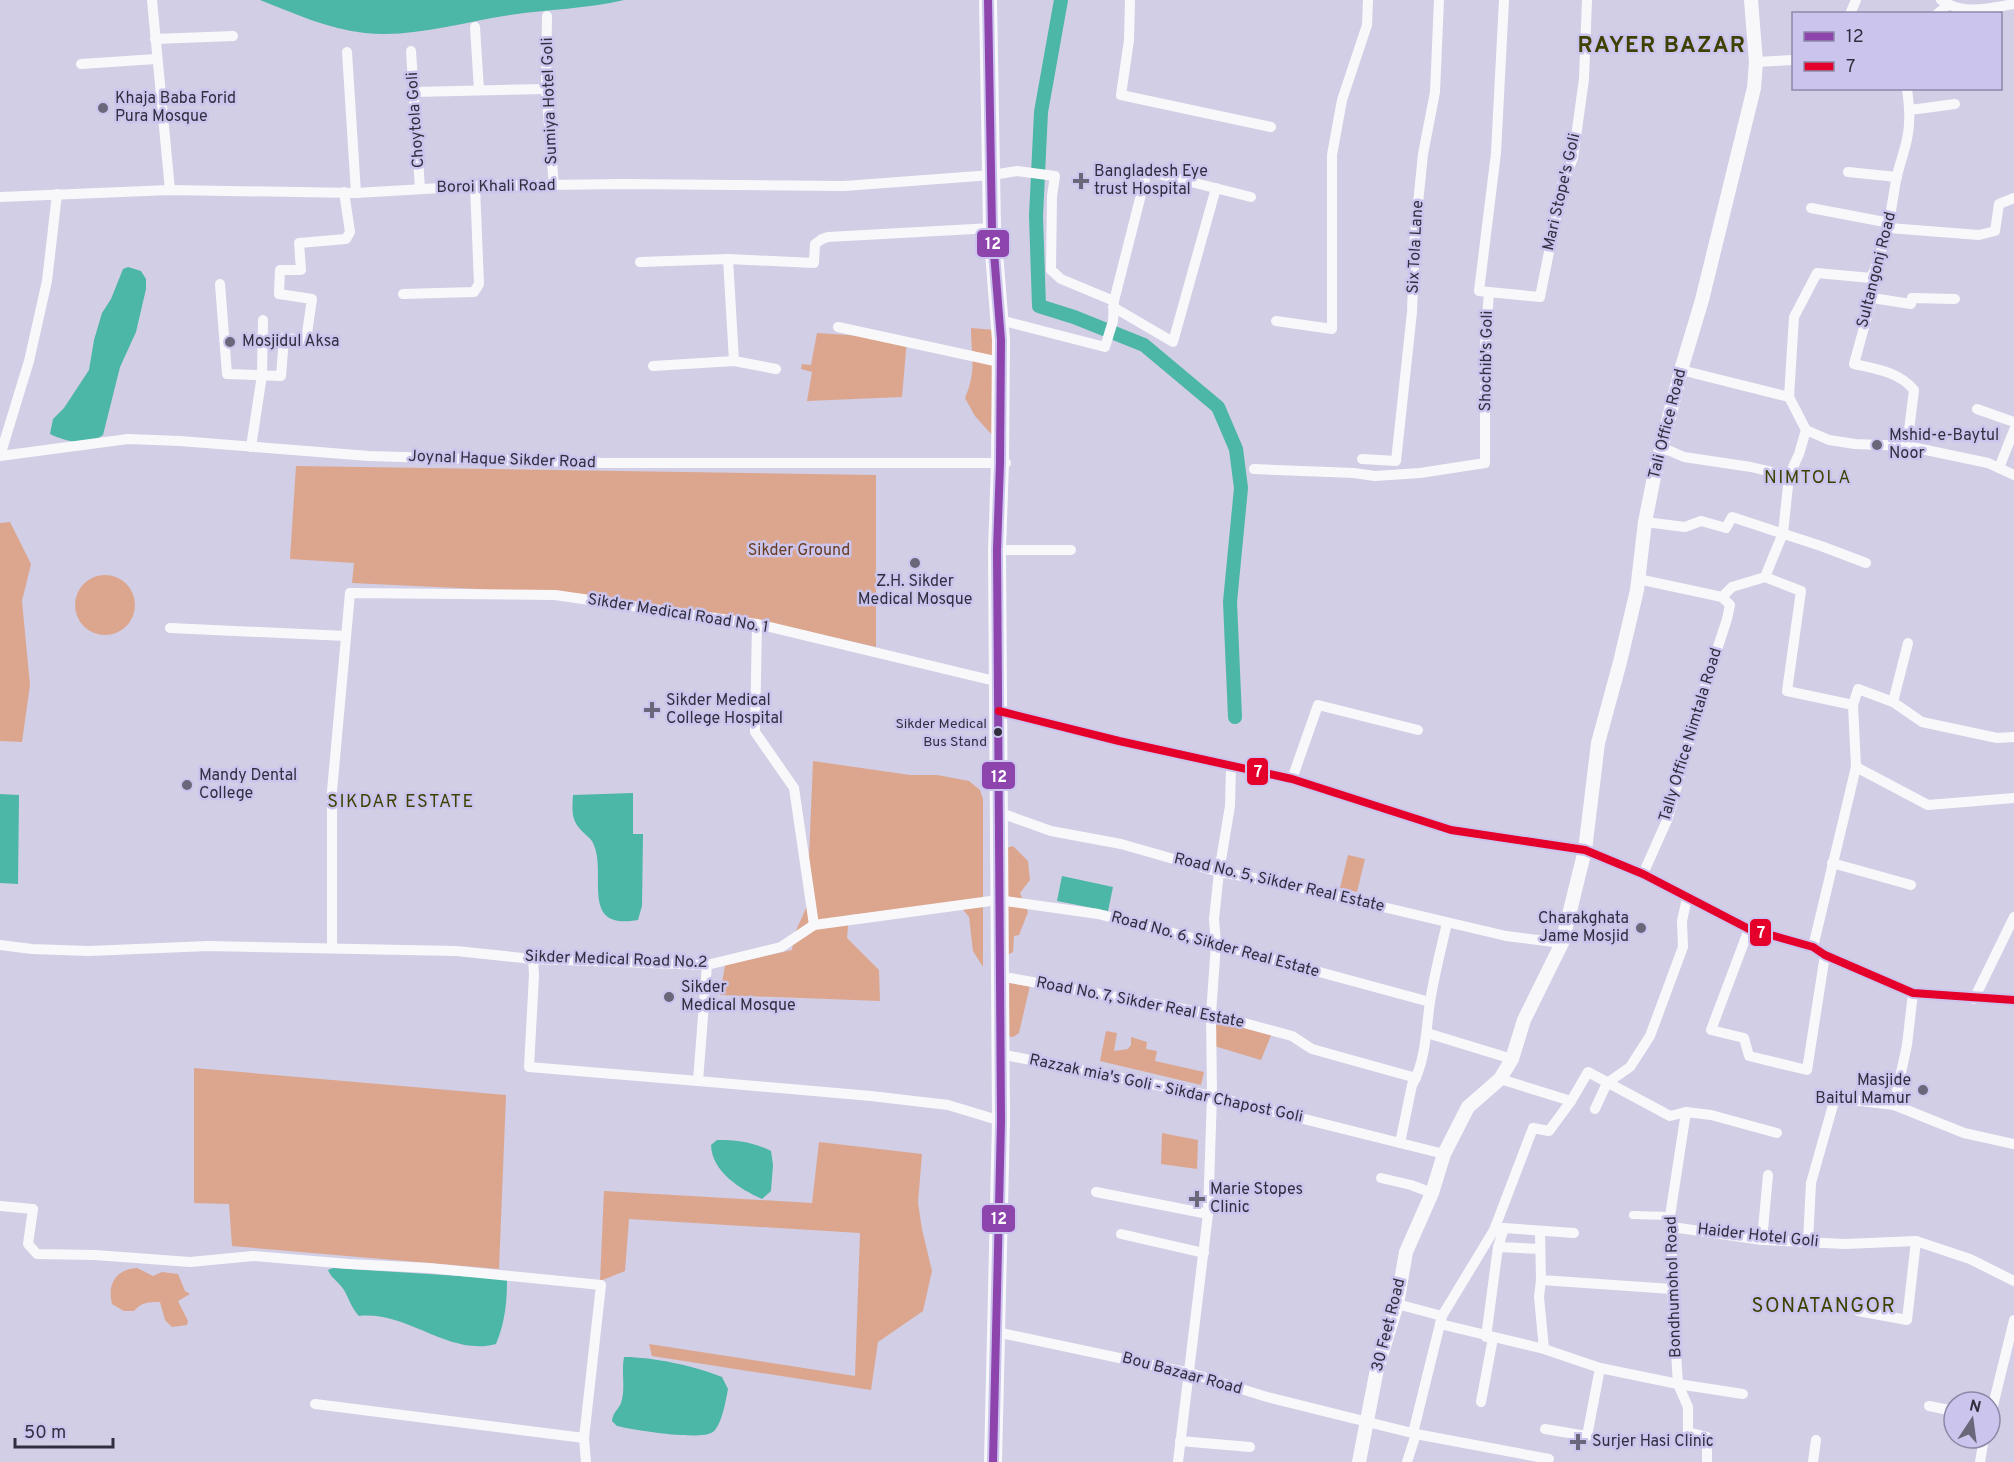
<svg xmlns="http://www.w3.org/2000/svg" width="2014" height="1462" viewBox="0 0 2014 1462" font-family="Overpass,sans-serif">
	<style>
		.green { fill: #dca68e }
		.water { fill: #4cb6a7 }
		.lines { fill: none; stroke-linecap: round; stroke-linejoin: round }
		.canal { stroke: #4cb6a7; stroke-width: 14 }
		.pedestrian { stroke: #f8f8fb; stroke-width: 8 }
		.minor { stroke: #f8f8fb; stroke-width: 10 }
		.tertiary { stroke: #f8f8fb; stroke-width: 14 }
		.trunk { stroke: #f8f8fb; stroke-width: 18 }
		.bus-1-casing { stroke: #cbc5ee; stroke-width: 12 }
		.bus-2-casing { stroke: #cbc5ee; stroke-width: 12 }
		.bus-1 { stroke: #8e44ad; stroke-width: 8 }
		.bus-2 { stroke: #e4002b; stroke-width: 8 }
		.poi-dot { fill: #696779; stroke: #cbc5ee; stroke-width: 2 }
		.bus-dot { fill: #312f3f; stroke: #cbc5ee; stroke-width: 2 }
		.labels { text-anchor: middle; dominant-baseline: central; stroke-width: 5; stroke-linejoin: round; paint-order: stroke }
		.bus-label { font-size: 14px; fill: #312f3f; stroke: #cbc5ee; text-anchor: end }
		.poi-label { font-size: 16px; fill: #312f3f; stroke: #cbc5ee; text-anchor: start }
		.street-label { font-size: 16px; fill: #312f3f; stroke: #cbc5ee }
		.park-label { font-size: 16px; fill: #683c1f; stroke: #cbc5ee }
		.neighbourhood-label { font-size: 18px; letter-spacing: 1.5px; fill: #3e4100; stroke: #cbc5ee }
		.quarter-label { font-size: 20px; letter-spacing: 1.5px; fill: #3e4100; stroke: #cbc5ee }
		.district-label { font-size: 22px; font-weight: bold; letter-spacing: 1.5px; fill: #3e4100; stroke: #cbc5ee }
		.line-badge { stroke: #cbc5ee; stroke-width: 2 }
		.badge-label { font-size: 16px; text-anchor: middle; font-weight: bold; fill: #fff }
	</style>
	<rect width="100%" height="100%" fill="#d1cee5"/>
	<g class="green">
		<path d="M 971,328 L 995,330 L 999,443 L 975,416 L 965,398 C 977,371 971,355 971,328 Z"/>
		<path d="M 817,333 L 907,339 L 902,397 L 807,401 L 812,372 L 801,369 L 802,364 L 811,365 Z"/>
		<path d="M 296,466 L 876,475 L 876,647 L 789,627 L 479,589 L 352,583 L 354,563 L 290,559 Z"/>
		<path d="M 10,522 L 31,564 L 22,601 L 30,685 L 22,742 L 0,741 L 0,523 Z"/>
		<circle cx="105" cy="605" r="30"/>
		<path d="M 813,761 L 910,775 L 937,775 L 969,781 L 980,790 L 983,799 L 983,967 L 973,951 L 969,917 L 960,906 L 849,915 L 847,938 L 879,970 L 880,1001 L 720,995 L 725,965 L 792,950 L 794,935 L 807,906 Z"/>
		<path d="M 1013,846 L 1028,861 L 1030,880 L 1020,893 L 1028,912 L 1019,935 L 1014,936 L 1013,952 L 1000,959 L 1000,850 Z"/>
		<path d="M 1348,855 L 1365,859 L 1357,892 L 1340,888 Z"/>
		<path d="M 1008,980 L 1031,981 L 1019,1033 L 1013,1037 L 1006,1036 Z"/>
		<path d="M 1216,1018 L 1272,1033 L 1261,1060 L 1214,1046 Z"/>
		<path d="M 1106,1031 L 1117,1033 L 1114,1051 L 1128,1049 L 1131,1045 L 1131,1037 L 1147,1042 L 1146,1049 L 1157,1051 L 1155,1061 L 1204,1072 L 1201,1085 L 1100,1061 Z"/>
		<path d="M 194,1068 L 506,1095 L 499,1269 L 232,1246 L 229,1204 L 194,1203 Z"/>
		<path d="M 1162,1133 L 1198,1140 L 1197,1169 L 1161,1164 Z"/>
		<path d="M 819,1142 L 922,1154 L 918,1203 L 922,1229 L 932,1271 L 923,1311 L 878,1342 L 871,1390 L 652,1356 L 649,1344 L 855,1376 L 860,1233 L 629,1219 L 625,1271 L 600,1281 L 604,1191 L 812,1203 Z"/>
		<path d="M 137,1268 L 153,1276 L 162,1272 L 178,1274 L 185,1291 L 190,1294 L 178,1301 L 188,1321 L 187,1325 L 172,1327 L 165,1320 L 160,1302 C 148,1302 142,1302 134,1311 L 124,1311 L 112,1304 C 107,1284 116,1269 137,1268 Z"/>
	</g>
	<g class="water">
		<path d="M 260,0 L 624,0 C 587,9 548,9 510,15 C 463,22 413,38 365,33 C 328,29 293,13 260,0 Z"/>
		<path d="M 128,267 L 141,271 L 146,279 L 146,289 L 136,332 L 120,367 L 103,435 C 87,447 67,442 50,434 L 53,419 L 64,408 L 89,370 L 94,340 L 102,313 L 111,299 L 123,269 Z"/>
		<path d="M 633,793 L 633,834 L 643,834 L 642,906 L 638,920 C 578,931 608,873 593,843 C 592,840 587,836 584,833 C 571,821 572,812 573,795 Z"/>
		<path d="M 0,794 L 19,795 L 18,884 L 0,883 Z"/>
		<path d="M 1062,876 L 1113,887 L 1108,911 L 1057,901 Z"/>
		<path d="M 717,1140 C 737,1140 753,1142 771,1151 L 773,1165 L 771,1191 L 762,1199 C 740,1189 712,1172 711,1145 Z"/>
		<path d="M 333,1268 L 507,1279 C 507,1302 505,1323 496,1344 C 449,1357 408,1311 359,1316 C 351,1307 349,1299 344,1290 C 339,1282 331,1278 328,1270 Z"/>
		<path d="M 624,1357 C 653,1357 695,1366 722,1377 L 728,1389 C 726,1399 722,1425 713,1432 C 700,1441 634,1430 617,1426 L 612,1421 C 613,1412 618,1410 621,1403 C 626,1389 621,1372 624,1357 Z"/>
	</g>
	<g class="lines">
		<path class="canal" d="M 1061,0 L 1041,112 L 1036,216 L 1039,306 L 1074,317 L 1144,345 L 1218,407 L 1236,449 L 1241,488 L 1230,602 L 1235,717"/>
		<path class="pedestrian" d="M 1633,1215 L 1670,1216"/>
		<g class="minor">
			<path d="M 152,0 L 170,190"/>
			<path d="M 1130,0 L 1129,40 L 1121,95 L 1271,127"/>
			<path d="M 1941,0 C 1964,16 1989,8 2014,4"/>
			<path d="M 1850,14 L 1856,0"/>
			<path d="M 1937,14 L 1948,5"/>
			<path d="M 547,16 L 546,89 L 554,186"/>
			<path d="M 475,27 L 479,90"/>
			<path d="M 155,39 L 233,36"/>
			<path d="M 411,51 L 420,189"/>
			<path d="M 347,52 L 356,193"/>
			<path d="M 1756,62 L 1794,60"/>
			<path d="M 81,64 L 156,59"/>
			<path d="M 1907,88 C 1909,105 1911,122 1907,139 C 1904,153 1899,166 1896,180 C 1890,217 1887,242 1871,278 L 1874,282 L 1872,298 L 1854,364 C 1876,369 1899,372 1914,390 L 1907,446"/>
			<path d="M 414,92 L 546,89"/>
			<path d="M 1910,110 L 1955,104"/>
			<path d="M 1848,172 L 1897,177"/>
			<path d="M 0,197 L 170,190 L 356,193 L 475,186 L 623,184 L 844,186 L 992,175 L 1017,171 L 1055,176 L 1052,196 L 1051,270 L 1061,279 L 1114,301"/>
			<path d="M 1811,208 L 1890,223"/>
			<path d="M 1889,228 L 1979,235 L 1995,231 L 1999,204 L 2014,198"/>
			<path d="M 728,259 L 734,361"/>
			<path d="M 640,262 L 728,259 L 814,263 L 815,244 L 822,239 L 828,237 L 992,228"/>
			<path d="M 220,284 L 227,374 L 281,376 L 284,338 L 306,340 L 312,299 L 279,294 L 280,270 L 301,270 L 299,243 L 346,239 L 350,232 L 344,192"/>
			<path d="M 1489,292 L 1540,297 L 1563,182 L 1573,158 L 1584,79 L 1587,0"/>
			<path d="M 403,294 L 474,292 L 479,284 L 475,186"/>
			<path d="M 1872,298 L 1911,304 L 1912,298 L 1955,299"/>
			<path d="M 1113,307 L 1173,342 L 1216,188"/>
			<path d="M 1000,320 L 1105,347 L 1113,321 L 1114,301 L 1147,171 L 1251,197"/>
			<path d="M 1276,321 L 1332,329 L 1332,155 L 1342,100 L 1367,25 L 1368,0"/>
			<path d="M 838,327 L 1004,363"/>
			<path d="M 653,366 L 734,361 L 776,369"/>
			<path d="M 1681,370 L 1789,397 L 1806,430 L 1829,440 L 1855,444 L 1907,446 L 1988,463 L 2014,475"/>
			<path d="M 1789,397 L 1794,317 L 1817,273 L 1871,278"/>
			<path d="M 1977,409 L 2014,422"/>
			<path d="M 251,447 L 262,375 L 263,320"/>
			<path d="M 1661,447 L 1684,457 L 1751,467 L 1789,476"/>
			<path d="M 0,456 L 128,439 L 180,441 L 369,456 L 606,463 L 1006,463"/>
			<path d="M 0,456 L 29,361 L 47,281 L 57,194"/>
			<path d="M 1362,459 L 1396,461 L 1412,312 L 1415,233 L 1423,154 L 1435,92 L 1439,0"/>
			<path d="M 1999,468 L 2014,430"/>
			<path d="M 1254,469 L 1354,473 L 1375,476 L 1420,473 L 1485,463 L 1485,345 L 1489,292 L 1479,291 L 1496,153 L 1504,0"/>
			<path d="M 1645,522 L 1685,527 L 1701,521 L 1726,528 L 1732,517 L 1821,546 L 1866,563"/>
			<path d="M 997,550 L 1071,550"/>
			<path d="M 1765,577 L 1783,533 L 1789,476 L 1799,454 L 1806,430"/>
			<path d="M 1638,579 L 1722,597 L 1732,587 L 1765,577 L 1801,591 L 1787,691 L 1853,705 L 1858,689 L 1893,702 L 1922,722 L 1997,738 L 2014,737"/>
			<path d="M 757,624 L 755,732 L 794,788 L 814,925"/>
			<path d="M 170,628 L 346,636"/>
			<path d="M 1893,702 L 1908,643"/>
			<path d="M 999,711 L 1119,741 L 1292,779 L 1451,830 L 1585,850 L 1643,874 L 1749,929 L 1813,947 L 1825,955 L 1913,993 L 2014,1000"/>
			<path d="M 1856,767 L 1928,805 L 2014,798"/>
			<path d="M 1292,779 L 1318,705 L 1418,730"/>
			<path d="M 998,812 L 1051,831 L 1121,844 L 1219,872 L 1277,882 L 1506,936 L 1562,943"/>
			<path d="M 1832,863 L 1911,885"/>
			<path d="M 1643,874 L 1668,818 L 1700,702 L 1727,619 L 1730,605 L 1722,597"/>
			<path d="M 1749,929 L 1711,1030 L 1744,1038 L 1749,1056 L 1807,1070 L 1825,955"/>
			<path d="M 0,945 L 32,949 L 89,951 L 208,946 L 456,951 L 533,959 L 707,965 L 781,947 L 814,925 L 998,900 L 1098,914 L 1216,944 L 1430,1002"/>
			<path d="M 1813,947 L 1856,767 L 1853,705"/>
			<path d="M 332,948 L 332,791 L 350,593 L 555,595 L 757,624 L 999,682"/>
			<path d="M 533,959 L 534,975 L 529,1067 L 698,1081 L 707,965"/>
			<path d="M 999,976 L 1211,1014 L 1292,1036 L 1312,1049 L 1416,1078"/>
			<path d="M 1974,999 L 2014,917"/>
			<path d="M 1427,1033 L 1512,1059"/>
			<path d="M 1000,1054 L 1212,1096 L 1444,1154"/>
			<path d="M 1500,1079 L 1571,1101"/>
			<path d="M 698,1081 L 871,1096 L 948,1105 L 1001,1121"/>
			<path d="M 1894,1105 L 1907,1045 L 1913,993"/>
			<path d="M 1595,1109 L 1607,1083 L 1630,1067 L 1650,1036 L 1683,947 L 1682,921 L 1687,898"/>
			<path d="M 1686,1112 L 1711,1115 L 1777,1133"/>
			<path d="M 1400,1143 L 1412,1085 C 1426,1061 1426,1029 1430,1002 C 1434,976 1441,949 1447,923"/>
			<path d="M 1381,1178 L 1411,1185 L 1432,1193"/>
			<path d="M 1096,1192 L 1208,1214"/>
			<path d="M 0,1206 L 33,1209 L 28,1244 L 37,1254 L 95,1255 L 190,1262 L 253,1256 L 349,1264 L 429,1268 L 601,1285 L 584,1438 L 586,1462"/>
			<path d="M 1672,1227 L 1762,1240 L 1845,1244 L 1916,1241 L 1970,1259 L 2014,1281"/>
			<path d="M 1497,1230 L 1504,1228 L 1574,1233"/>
			<path d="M 1540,1232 L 1541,1280 L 1672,1289"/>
			<path d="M 1121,1234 L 1204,1253"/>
			<path d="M 1762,1240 L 1768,1175"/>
			<path d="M 1808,1242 L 1811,1183 L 1835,1098 L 1894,1105 L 1964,1133 L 2014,1144"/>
			<path d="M 1498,1247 L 1540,1249"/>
			<path d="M 1541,1280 L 1539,1297 L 1544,1349"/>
			<path d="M 1397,1304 L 1442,1316"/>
			<path d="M 1858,1311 L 1907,1320 L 1916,1241"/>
			<path d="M 1440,1324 L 1544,1349 L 1600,1368 L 1678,1384 L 1743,1394"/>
			<path d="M 996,1332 L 1190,1373 L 1267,1397 L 1416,1434 L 1549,1459"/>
			<path d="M 1486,1337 L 1498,1247 L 1504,1228"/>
			<path d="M 1481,1402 L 1493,1338"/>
			<path d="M 315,1404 L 584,1438"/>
			<path d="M 1929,1406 L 1954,1411"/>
			<path d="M 1990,1418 L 2014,1320"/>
			<path d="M 1545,1429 L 1587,1436 L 1600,1368"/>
			<path d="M 1413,1433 L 1442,1316 L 1494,1230 L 1533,1128 L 1549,1131 L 1571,1101 L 1588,1072 L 1670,1116 L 1686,1112 L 1670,1216 L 1672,1227 L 1672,1289 L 1678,1384 L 1688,1407 L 1688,1432 L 1707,1437 L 1707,1462"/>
			<path d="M 1180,1441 L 1250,1447"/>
			<path d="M 1178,1462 L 1208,1214 L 1212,1096 L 1211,1014 L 1216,944 L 1214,919 L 1219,872 L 1230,806 L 1231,765"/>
			<path d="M 1407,1462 L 1416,1434"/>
			<path d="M 1813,1462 L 1816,1440"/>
			<path d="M 1980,1462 L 1984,1438"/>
		</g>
		<path class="tertiary" d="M 1359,1462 L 1377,1369 L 1397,1304 L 1406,1252 L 1432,1193 L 1444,1154 L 1468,1107 L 1500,1079 L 1512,1059 L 1524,1020 L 1562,943 L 1585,850 L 1598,743 L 1620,662 L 1637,590 L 1645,522 L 1654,477 L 1681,370 L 1702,300 L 1754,88 L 1756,62 L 1751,0"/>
		<path class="trunk" d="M 988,0 L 992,228 L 1001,340 L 1000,463 L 997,550 L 1001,1121 L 993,1462"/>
		<g class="bus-1-casing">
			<path id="bus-1" d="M 988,0 L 992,228 L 1001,340 L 1000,463 L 997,550 L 1001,1121 L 993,1462"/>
		</g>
		<g class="bus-2-casing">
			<path id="bus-2" d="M 999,711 L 1119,741 L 1292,779 L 1451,830 L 1585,850 L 1643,874 L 1749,929 L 1813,947 L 1825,955 L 1913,993 L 2014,1000"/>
		</g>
		<use href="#bus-1" class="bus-1"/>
		<use href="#bus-2" class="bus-2"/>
	</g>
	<g class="poi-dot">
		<circle cx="103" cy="108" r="6"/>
		<path d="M1078 172h6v6h6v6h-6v6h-6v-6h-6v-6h6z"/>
		<circle cx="230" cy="342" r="6"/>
		<circle cx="1877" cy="445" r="6"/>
		<circle cx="915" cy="563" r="6"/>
		<path d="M649 701h6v6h6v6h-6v6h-6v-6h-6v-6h6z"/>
		<circle cx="187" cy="785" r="6"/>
		<circle cx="1641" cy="928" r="6"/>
		<circle cx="669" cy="997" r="6"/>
		<circle cx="1923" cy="1090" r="6"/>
		<path d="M1194 1190h6v6h6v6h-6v6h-6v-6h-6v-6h6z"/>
		<path d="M1575 1433h6v6h6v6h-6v6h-6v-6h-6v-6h6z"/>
	</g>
	<circle class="bus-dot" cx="998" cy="732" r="5"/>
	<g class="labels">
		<g class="bus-label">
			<text x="987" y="724">Sikder Medical<tspan x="987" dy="18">Bus Stand</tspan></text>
		</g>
		<g class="poi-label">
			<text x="115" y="99">Khaja Baba Forid<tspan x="115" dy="18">Pura Mosque</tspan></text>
			<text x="1094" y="172">Bangladesh Eye<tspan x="1094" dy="18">trust Hospital</tspan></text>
			<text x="242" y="342">Mosjidul Aksa</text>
			<text x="1889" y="436">Mshid-e-Baytul<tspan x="1889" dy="18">Noor</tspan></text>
			<text x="915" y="582" text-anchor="middle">Z.H. Sikder<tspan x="915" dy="18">Medical Mosque</tspan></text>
			<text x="666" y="701">Sikder Medical<tspan x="666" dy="18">College Hospital</tspan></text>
			<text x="199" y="776">Mandy Dental<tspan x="199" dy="18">College</tspan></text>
			<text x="1629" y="919" text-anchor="end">Charakghata<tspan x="1629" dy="18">Jame Mosjid</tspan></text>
			<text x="681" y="988">Sikder<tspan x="681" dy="18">Medical Mosque</tspan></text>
			<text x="1911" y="1081" text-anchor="end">Masjide<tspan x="1911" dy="18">Baitul Mamur</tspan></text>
			<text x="1210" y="1190">Marie Stopes<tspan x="1210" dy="18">Clinic</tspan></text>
			<text x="1592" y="1442">Surjer Hasi Clinic</text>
		</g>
		<g class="street-label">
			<text transform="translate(550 101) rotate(-92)">Sumiya Hotel Goli</text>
			<text transform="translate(416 120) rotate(-94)">Choytola Goli</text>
			<text transform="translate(496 187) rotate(-1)">Boroi Khali Road</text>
			<text transform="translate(1562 192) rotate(-77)">Mari Stope's Goli</text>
			<text transform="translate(1416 247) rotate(-87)">Six Tola Lane</text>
			<text transform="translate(1877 270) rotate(-76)">Sultangonj Road</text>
			<text transform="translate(1487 361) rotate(-89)">Shochib's Goli</text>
			<text transform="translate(1668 424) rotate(-76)">Tali Office Road</text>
			<text transform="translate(502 460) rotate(2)">Joynal Haque Sikder Road</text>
			<text transform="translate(678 614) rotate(9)">Sikder Medical Road No. 1</text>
			<text transform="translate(1691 735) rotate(-73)">Tally Office Nimtala Road</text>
			<text transform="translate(1279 883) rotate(13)">Road No. 5, Sikder Real Estate</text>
			<text transform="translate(1215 945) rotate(15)">Road No. 6, Sikder Real Estate</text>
			<text transform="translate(616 960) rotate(2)">Sikder Medical Road No.2</text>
			<text transform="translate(1140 1003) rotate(11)">Road No. 7, Sikder Real Estate</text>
			<text transform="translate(1166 1089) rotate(12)">Razzak mia's Goli - Sikdar Chapost Goli</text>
			<text transform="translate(1758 1236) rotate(6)">Haider Hotel Goli</text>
			<text transform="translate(1674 1287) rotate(-92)">Bondhumohol Road</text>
			<text transform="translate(1389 1325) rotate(-76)">30 Feet Road</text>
			<text transform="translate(1182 1374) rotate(15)">Bou Bazaar Road</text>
		</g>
		<g class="park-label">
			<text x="799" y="551">Sikder Ground</text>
		</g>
		<g class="neighbourhood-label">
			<text x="1808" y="478">NIMTOLA</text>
			<text x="401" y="802">SIKDAR ESTATE</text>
		</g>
		<g class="quarter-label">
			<text x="1824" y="1307">SONATANGOR</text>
		</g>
		<g class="district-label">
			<text x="1662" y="46">RAYER BAZAR</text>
		</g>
	</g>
	<g class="line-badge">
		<rect x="976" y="229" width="34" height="29" rx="6" fill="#8e44ad"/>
		<rect x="1246" y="757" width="23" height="29" rx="6" fill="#e4002b"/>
		<rect x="981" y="761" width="35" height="29" rx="6" fill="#8e44ad"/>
		<rect x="1749" y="918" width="23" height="29" rx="6" fill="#e4002b"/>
		<rect x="981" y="1204" width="35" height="29" rx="6" fill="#8e44ad"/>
	</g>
	<g class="badge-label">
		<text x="993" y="249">12</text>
		<text x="1258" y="777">7</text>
		<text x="999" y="782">12</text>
		<text x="1761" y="938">7</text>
		<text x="999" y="1224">12</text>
	</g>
	<rect x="1792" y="12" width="210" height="78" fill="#cbc5ee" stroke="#8d89a8" stroke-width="1.5"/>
	<rect x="1804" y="32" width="30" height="9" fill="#8e44ad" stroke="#8d89a8" stroke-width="1.5"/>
	<text x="1846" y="42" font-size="18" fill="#312f3f">12</text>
	<rect x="1804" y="62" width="30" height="9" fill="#e4002b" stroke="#8d89a8" stroke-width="1.5"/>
	<text x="1846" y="72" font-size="18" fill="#312f3f">7</text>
	<g transform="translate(1972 1420) rotate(13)"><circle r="28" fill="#cbc5ee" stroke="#8d89a8" stroke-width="1.5"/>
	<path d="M0-4.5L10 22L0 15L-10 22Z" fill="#696779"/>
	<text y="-9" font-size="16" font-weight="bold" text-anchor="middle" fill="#312f3f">N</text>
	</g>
	<path d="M15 1438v9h98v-9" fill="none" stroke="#312f3f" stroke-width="3"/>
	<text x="24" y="1438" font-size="18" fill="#312f3f" stroke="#cbc5ee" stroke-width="4.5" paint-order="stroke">50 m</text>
</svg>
